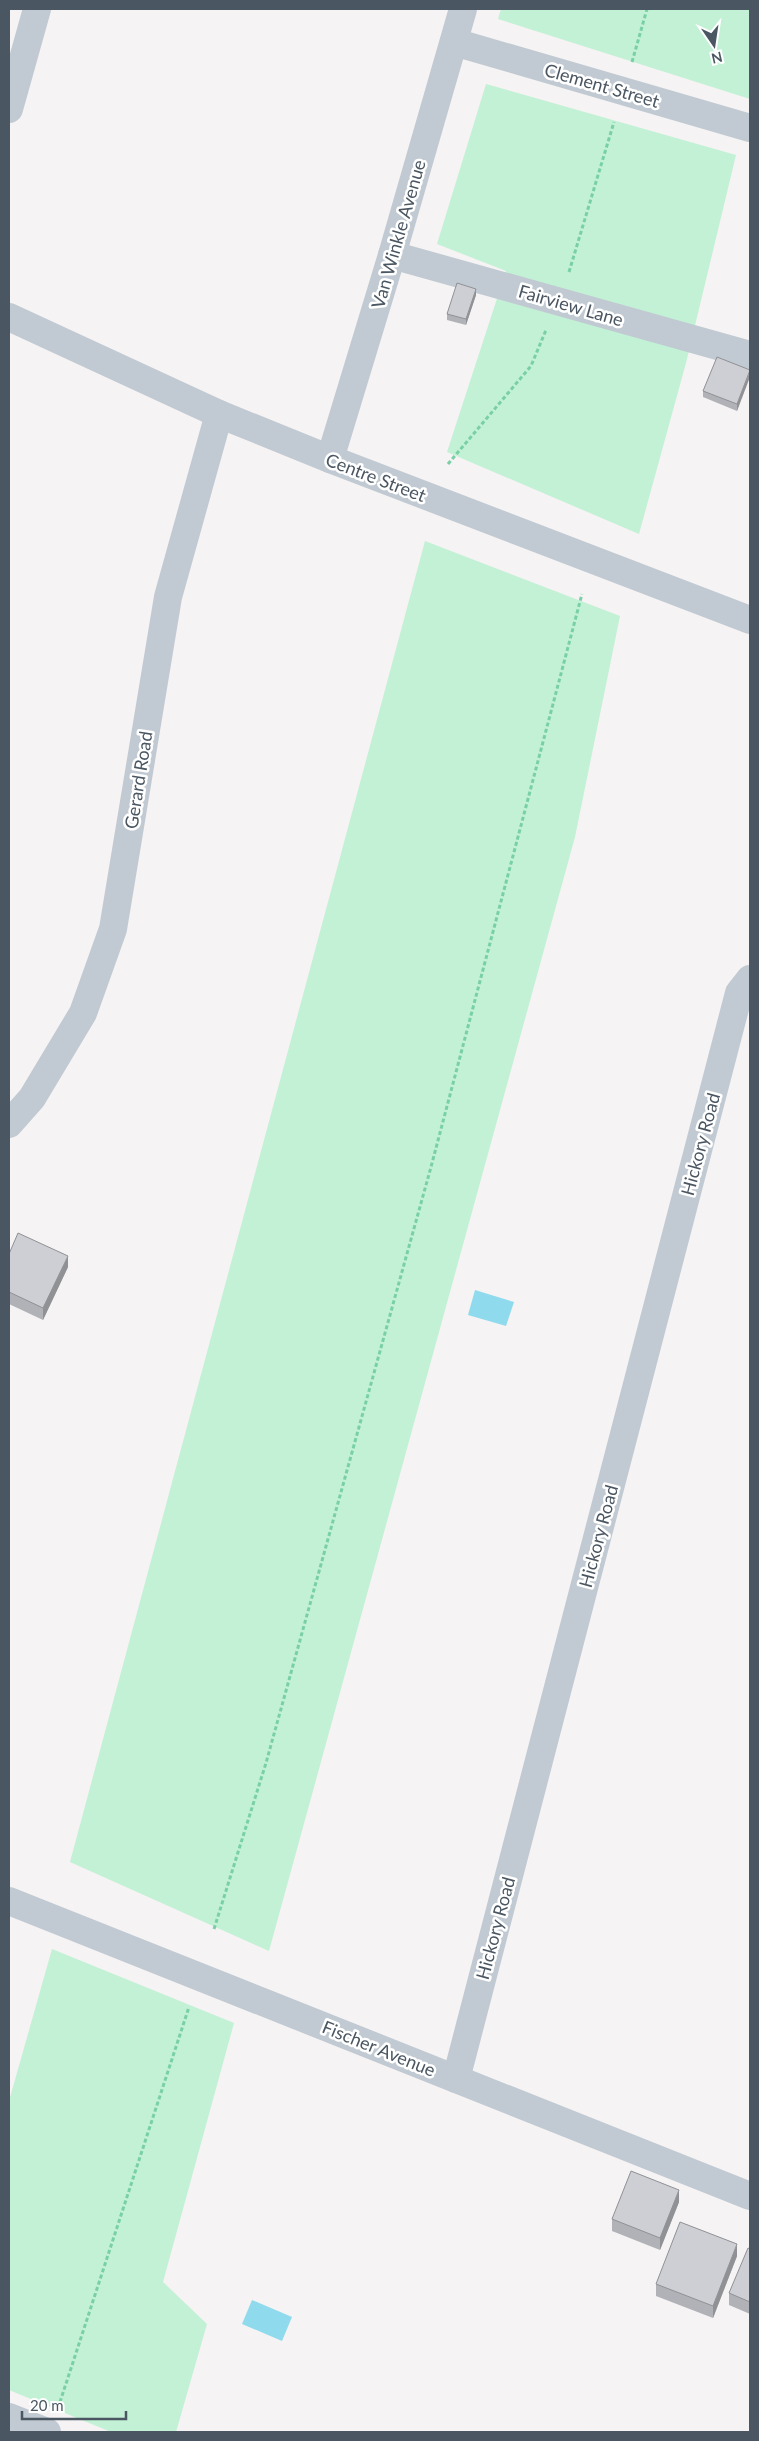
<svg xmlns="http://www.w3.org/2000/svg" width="759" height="2441" viewBox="0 0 759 2441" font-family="Lato,sans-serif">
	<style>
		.green { fill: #c3f1d5 }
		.water { fill: #90daee }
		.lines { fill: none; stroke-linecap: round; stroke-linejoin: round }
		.path { stroke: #7ad0a6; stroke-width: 3; stroke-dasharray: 4 2.5; stroke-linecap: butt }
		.minor { stroke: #c1cad2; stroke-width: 28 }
		.tertiary { stroke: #c1cad2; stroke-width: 28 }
		.wall { fill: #b0b2b7 }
		.shaded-wall { fill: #909195 }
		.building { fill: #cdcfd5; stroke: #909195 }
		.labels { text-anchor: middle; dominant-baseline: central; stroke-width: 5; stroke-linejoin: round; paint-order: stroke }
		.street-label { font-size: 18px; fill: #4a5661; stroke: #fff }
	</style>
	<rect width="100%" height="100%" fill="#f5f3f3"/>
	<g class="green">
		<path d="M 501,9 L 750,9 L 750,99 L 498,19 Z"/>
		<path d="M 486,84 L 736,155 L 686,363 L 639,534 L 447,452 L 506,271 L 437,244 Z"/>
		<path d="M 425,541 L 620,616 L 575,837 L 269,1951 L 70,1862 Z"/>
		<path d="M 52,1949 L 234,2023 L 163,2282 L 207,2324 L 176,2432 L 111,2432 L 9,2390 L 9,2101 Z"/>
	</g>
	<g class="water">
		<path d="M 475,1290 L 514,1302 L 506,1326 L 468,1315 Z"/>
		<path d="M 252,2300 L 292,2317 L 282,2341 L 242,2324 Z"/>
	</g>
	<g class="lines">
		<g class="path">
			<path d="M 632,62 L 647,9"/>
			<path d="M 569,272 L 614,122"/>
			<path d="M 448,464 L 531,366 L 546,330"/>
			<path d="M 214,1929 L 266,1763 L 431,1167 L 582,594"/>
			<path d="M 60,2402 L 189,2007"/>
		</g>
		<g class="minor">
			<path d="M 454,42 L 750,128"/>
			<path d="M 9,109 L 37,9"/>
			<path d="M 392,255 L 750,355"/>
			<path d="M 330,459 L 392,255 L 463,9"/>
			<path d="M 9,1124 L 32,1098 L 83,1013 L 113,929 L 168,597 L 219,414"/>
			<path d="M 9,1901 L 750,2196"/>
			<path d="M 456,2079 L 739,993 L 750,979"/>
			<path d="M 9,2417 L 47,2432"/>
		</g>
		<path class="tertiary" d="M 9,317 L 219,414 L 330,459 L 750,620"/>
	</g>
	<g class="wall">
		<path d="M 476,295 L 466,325 L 447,320 L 447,314 Z"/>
		<path d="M 750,370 L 737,411 L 703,397 L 703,391 Z"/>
		<path d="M 9,1254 L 68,1267 L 43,1320 L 9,1304 Z"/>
		<path d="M 679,2202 L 660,2250 L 612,2231 L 612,2219 Z"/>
		<path d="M 750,2249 L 750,2314 L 729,2305 L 729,2293 Z"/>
		<path d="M 737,2256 L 713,2318 L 656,2296 L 656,2284 Z"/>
	</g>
	<g class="shaded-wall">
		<path d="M 476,289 L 476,295 L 466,325 L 466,319 Z"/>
		<path d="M 750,371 L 750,377 L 737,411 L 737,404 Z"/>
		<path d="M 68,1256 L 68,1267 L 43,1320 L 43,1308 Z"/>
		<path d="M 679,2190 L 679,2202 L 660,2250 L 660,2238 Z"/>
		<path d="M 737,2244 L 737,2256 L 713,2318 L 713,2306 Z"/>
	</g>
	<g class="building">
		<path d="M 457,283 L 476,289 L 466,319 L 447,314 Z"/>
		<path d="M 717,357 L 750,370 L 737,404 L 703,391 Z"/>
		<path d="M 18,1233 L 68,1256 L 43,1308 L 9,1292 L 9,1254 Z"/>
		<path d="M 631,2171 L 679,2190 L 660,2238 L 612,2219 Z"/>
		<path d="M 680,2222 L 737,2244 L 713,2306 L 656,2284 Z"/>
		<path d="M 748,2248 L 750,2249 L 750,2302 L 729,2293 Z"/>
	</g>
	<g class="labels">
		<g class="street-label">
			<text transform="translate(602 85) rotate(16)">Clement Street</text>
			<text transform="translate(398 234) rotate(-74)">Van Winkle Avenue</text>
			<text transform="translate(571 305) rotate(16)">Fairview Lane</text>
			<text transform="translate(376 477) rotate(21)">Centre Street</text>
			<text transform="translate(138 780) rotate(-81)">Gerard Road</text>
			<text transform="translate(700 1144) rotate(-75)">Hickory Road</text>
			<text transform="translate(598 1536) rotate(-75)">Hickory Road</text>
			<text transform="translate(495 1928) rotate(-75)">Hickory Road</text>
			<text transform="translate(379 2048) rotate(22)">Fischer Avenue</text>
		</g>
	</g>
	<rect width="759" height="2441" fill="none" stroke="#4a5661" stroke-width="20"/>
	<g transform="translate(714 45) rotate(167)" stroke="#ffffff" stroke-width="4" paint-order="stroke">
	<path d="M0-4L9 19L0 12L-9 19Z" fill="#4a5661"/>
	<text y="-8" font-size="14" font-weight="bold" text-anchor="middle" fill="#4a5661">N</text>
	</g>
	<path d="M22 2411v8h104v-8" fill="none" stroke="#4a5661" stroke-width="2.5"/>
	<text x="30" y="2411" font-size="15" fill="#4a5661" stroke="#ffffff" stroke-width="4" paint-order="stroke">20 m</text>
</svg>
